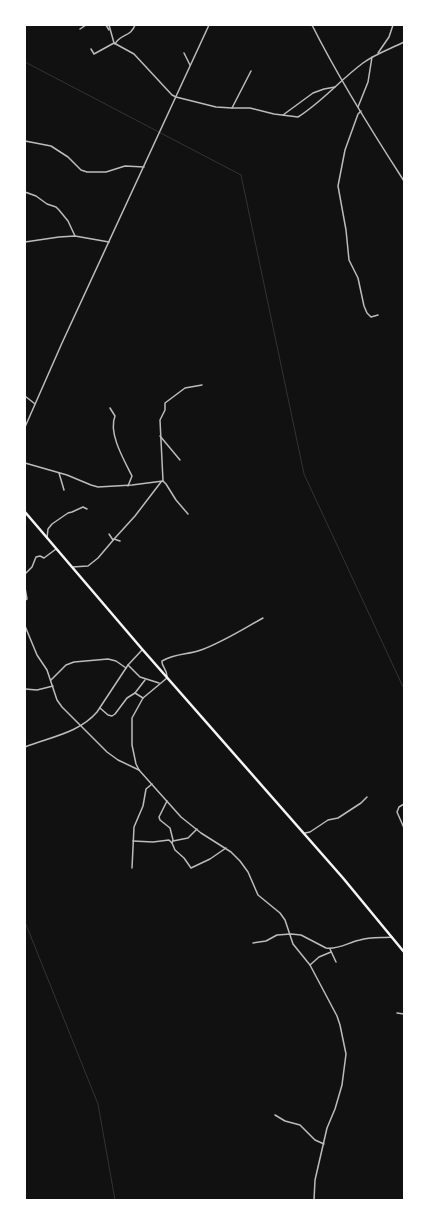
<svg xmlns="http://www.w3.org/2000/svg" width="429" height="1225" viewBox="0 0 429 1225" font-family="'DM Sans',sans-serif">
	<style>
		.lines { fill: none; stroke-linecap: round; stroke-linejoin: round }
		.stream { stroke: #333; stroke-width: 1 }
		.minor { stroke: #bcbcbc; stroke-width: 1.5 }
		.tertiary { stroke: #bcbcbc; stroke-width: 1.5 }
		.trunk { stroke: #f5f5f5; stroke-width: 2.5 }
	</style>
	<rect width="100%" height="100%" fill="#111"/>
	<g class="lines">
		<g class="stream">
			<path d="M 25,62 L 241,175 L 304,474 L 404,689"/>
			<path d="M 25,922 L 98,1104 L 115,1200"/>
		</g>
		<g class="minor">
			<path d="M 106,25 L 109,30"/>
			<path d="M 109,25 L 114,43 L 134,54 L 172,95 L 176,97 L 216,107 L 232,108 L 250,108 L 274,114 L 298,117 C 322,102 340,80 363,63 C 375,54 390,49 404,42"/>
			<path d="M 312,25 C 339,79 371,130 404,181"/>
			<path d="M 80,29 L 86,25"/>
			<path d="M 115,44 C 120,34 131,37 135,25"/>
			<path d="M 91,49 L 94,54 L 114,43"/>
			<path d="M 184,53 L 190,65"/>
			<path d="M 378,53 L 389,37 L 393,25"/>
			<path d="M 358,107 L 368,82 L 372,57"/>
			<path d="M 232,108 L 251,71"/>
			<path d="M 361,111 L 358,114 L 345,150 L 338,186 L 346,230 L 349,260 L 358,278 L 364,306 L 367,313 L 371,317 L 378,315"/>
			<path d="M 283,115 L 313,93 L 324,89 L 335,87"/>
			<path d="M 25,141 L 51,146 L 68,157 L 81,170 L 87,172 L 106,172 L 125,166 L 144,167"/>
			<path d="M 25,192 L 36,196 L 47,204 L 56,207 L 59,210 L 68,221 L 75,236"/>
			<path d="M 25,242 L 59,237 L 75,236 L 109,242"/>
			<path d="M 25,396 L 35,404"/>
			<path d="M 110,408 L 115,416 C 108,433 124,460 132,476 L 128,486"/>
			<path d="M 160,436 L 180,460"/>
			<path d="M 25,463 L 67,475 L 91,485 L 98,487 L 132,485 L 163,481 L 166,484 L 176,500 L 188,514"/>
			<path d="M 59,473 L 64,490"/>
			<path d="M 163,481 L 160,420 L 165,410 L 165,403 L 185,388 L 202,385"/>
			<path d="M 109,534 L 113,540"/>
			<path d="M 47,538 L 48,529 L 52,524 L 68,513 L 72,512 L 83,507 L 87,509"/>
			<path d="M 114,539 L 120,541"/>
			<path d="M 72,567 L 88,566 L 98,558 L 115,538 L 135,516 L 161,482"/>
			<path d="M 25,574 L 32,567 L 36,557 L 40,556 L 44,558 L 56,549"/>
			<path d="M 25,588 L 27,599 L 25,600"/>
			<path d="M 263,618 C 243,629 223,642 201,650 C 187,655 176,653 162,661 C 161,666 168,670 167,678 L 143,698 L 132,718 L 132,745 L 136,764 L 139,770 L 181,817 L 201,833 L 231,852 L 240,861 L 248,872 L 258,895 L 280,913 L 285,920 L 293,944 L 310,965 L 337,1016 L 340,1025 L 346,1054 L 342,1085 L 335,1109 L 327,1128 L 315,1180 L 314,1200"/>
			<path d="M 25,626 L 37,655 L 47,670 L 57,700 L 62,707 L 107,752 L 118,760 L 139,770"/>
			<path d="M 128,665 L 140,677 L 159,683"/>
			<path d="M 51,680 L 66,665 L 74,662 L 108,659 L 116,661 L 126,668"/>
			<path d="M 25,689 L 37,690 L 53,686"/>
			<path d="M 135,693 L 145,680"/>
			<path d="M 100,708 L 108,715 L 112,716 L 115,714 L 127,698 L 135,693 L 143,698"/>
			<path d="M 25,747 C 50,737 79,733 97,712 L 128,665 L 142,650"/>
			<path d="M 167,801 L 159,817 L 160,820 L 170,828 L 173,840 L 172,843"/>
			<path d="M 404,804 L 399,807 L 397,812 L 404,828"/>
			<path d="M 305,833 L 310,832 L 328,820 L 338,818 L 361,803 L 367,797"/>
			<path d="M 133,841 L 153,842 L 169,840 L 172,843 L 175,850 L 184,858 L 191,868 L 210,859 L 226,848"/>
			<path d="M 173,841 L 188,838 L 197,829"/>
			<path d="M 132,868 L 134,827 L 143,806 L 146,789 L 152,784"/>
			<path d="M 253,943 L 266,941 L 277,935 L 291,934 L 301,935 L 326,948 C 338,950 349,942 360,940 C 370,937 382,938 392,937"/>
			<path d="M 330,949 L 336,962"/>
			<path d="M 310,965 L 319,957 L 331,952"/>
			<path d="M 397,1013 L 404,1014"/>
			<path d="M 275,1115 L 285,1121 L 300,1125 L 315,1140 L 324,1144"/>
		</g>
		<path class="tertiary" d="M 25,427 L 62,343 L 209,25"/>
		<path class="trunk" d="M 25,512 L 142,649 L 343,878 L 404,952"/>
	</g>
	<rect width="429" height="1225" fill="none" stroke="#ffffff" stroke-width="52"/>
</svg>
